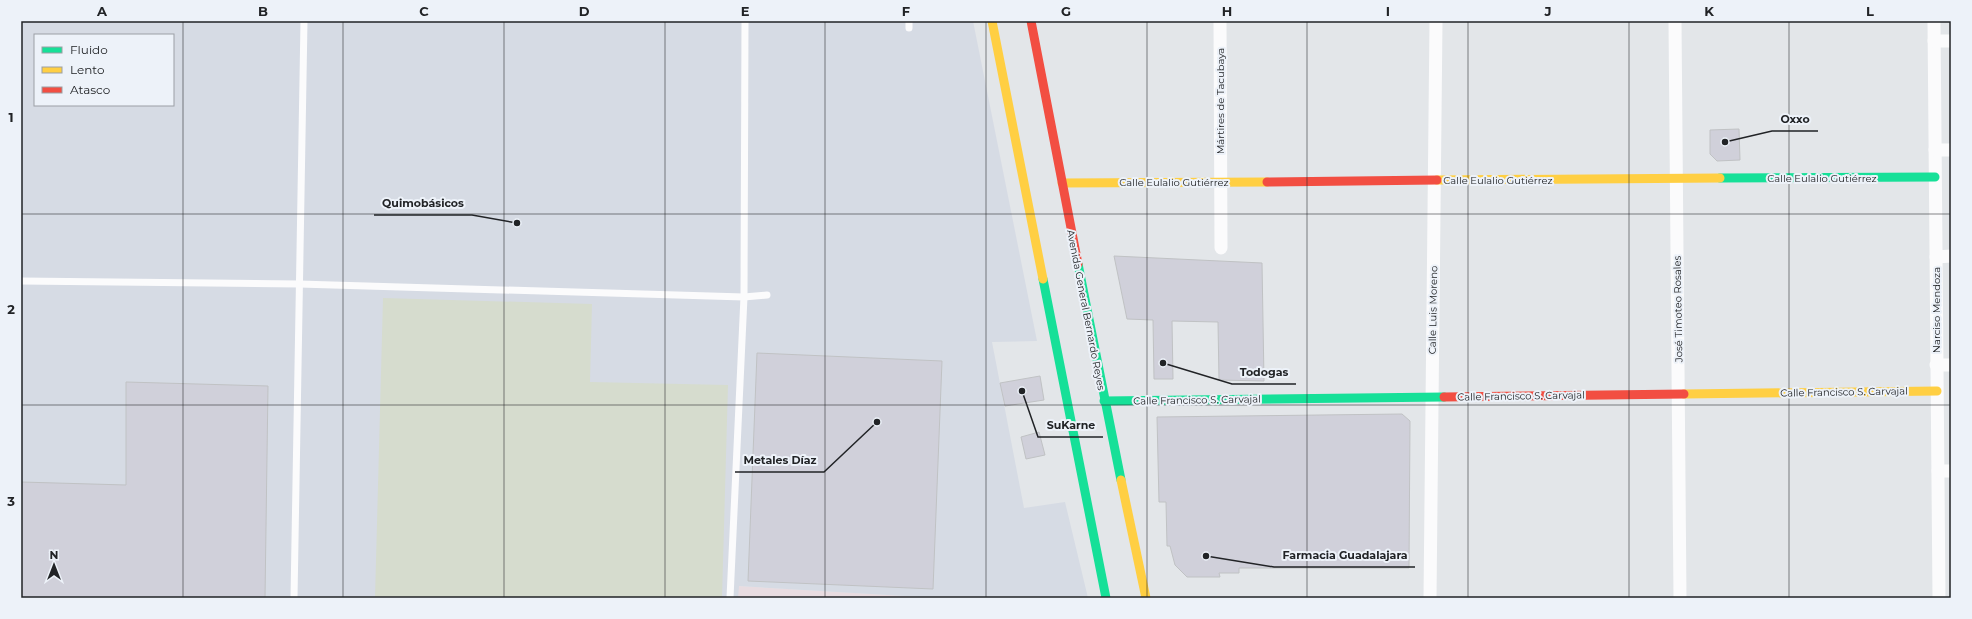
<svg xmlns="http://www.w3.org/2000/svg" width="1972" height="619" viewBox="0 0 1972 619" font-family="Montserrat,sans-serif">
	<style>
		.commercial { fill: #e8dce1 }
		.built { fill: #d6dbe4; fill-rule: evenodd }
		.green { fill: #d6dcce }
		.building { fill: #d0d0da; stroke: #c0c2c4 }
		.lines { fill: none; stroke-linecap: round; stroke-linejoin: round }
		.lane { stroke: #fbfbfc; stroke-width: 7 }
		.street { stroke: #fbfbfc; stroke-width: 13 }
		.fast { stroke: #16e098; stroke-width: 9 }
		.slow { stroke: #ffcf43; stroke-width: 9 }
		.jam { stroke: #f24e42; stroke-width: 9 }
		.grid { fill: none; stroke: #212326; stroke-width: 1; stroke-opacity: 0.55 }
		.labels { text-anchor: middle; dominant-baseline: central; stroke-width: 4; stroke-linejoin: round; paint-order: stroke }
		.street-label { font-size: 10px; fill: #212326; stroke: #edf2f9 }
		.leader { fill: none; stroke: #212326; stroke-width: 1.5 }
		.callout-dot { fill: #212326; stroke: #edf2f9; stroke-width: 1.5 }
		.callout-label { font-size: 11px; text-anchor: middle; font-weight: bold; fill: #212326; stroke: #edf2f9; stroke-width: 4; stroke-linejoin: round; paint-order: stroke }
		.neatline { fill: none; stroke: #212326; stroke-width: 1.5 }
		.grid-label { font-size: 13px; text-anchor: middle; font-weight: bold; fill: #212326 }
	</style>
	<rect width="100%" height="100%" fill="#e3e6e9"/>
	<path class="commercial" d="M 738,586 L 938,598 L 738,598 Z"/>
	<path class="built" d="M 21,21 L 973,21 L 1037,341 L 992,342 L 1024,508 L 1065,502 L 1088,598 L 938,598 L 739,586 L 738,598 L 21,598 ZM 35,35 L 173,35 L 173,105 L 35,105 Z"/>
	<path class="green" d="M 383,298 L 592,304 L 590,382 L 728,385 L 722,598 L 375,598 Z"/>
	<g class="building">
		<path d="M 1739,129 L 1740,160 L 1717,161 L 1710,154 L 1710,130 Z"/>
		<path d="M 1114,256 L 1262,263 L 1264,381 L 1219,380 L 1218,322 L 1172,321 L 1173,379 L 1154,379 L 1153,320 L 1127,319 Z"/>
		<path d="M 757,353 L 942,361 L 933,589 L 748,581 Z"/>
		<path d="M 1040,376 L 1044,400 L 1005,406 L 1000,383 Z"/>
		<path d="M 126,382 L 268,386 L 265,598 L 21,598 L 21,482 L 126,485 Z"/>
		<path d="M 1402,414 L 1410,421 L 1409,568 L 1239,568 L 1239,573 L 1219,573 L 1220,577 L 1187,577 L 1175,565 L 1170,546 L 1167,546 L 1166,502 L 1159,502 L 1157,417 Z"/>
		<path d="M 1039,432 L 1045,455 L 1026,459 L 1021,437 Z"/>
	</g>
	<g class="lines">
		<g class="lane">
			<path d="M 909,21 L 909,28"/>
			<path d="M 21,281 L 299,284 L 744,297 L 767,295"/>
			<path d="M 294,598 L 304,21"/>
			<path d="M 730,598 L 744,297 L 745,21"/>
		</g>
		<g class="street">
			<path d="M 1220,21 L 1221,248"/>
			<path d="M 1675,21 L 1680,598"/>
			<path d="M 1934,21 L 1939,598"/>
			<path d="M 1934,41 L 1951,41"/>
			<path d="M 1935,150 L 1951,150"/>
			<path d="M 1936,257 L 1951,256"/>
			<path d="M 1936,365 L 1951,365"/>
			<path d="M 1938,471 L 1951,471"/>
			<path d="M 1430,598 L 1436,21"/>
		</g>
		<g class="fast">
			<path d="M 1720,178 L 1935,177"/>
			<path d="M 1078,264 L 1121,480"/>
			<path d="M 1043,279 L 1106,598"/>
			<path d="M 1104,401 L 1444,397"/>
		</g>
		<g class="slow">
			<path d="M 992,21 L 1043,279"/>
			<path d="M 1437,180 L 1720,178"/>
			<path d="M 1062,183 L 1267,182"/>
			<path d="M 1684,394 L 1937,391"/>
			<path d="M 1121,480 L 1146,598"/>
		</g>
		<g class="jam">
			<path d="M 1031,21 L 1078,264"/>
			<path d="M 1267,182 L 1437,180"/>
			<path d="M 1444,397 L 1684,394"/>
		</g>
	</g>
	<path class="grid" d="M 183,21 L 183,598M 343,21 L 343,598M 504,21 L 504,598M 665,21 L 665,598M 825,21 L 825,598M 986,21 L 986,598M 1147,21 L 1147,598M 1307,21 L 1307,598M 1468,21 L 1468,598M 1629,21 L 1629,598M 1789,21 L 1789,598M 21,214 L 1951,214M 21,405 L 1951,405"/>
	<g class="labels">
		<g class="street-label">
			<text transform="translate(1220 101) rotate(-90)">Mártires de Tacubaya</text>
			<text x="1822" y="178">Calle Eulalio Gutiérrez</text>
			<text x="1498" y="180">Calle Eulalio Gutiérrez</text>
			<text x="1174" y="182">Calle Eulalio Gutiérrez</text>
			<text transform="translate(1678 309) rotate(-91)">José Timoteo Rosales</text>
			<text transform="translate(1086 310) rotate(79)">Avenida General Bernardo Reyes</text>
			<text transform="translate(1433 310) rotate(-89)">Calle Luis Moreno</text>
			<text transform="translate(1936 310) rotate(-90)">Narciso Mendoza</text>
			<text transform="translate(1844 392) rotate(-1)">Calle Francisco S. Carvajal</text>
			<text transform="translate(1521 396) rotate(-1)">Calle Francisco S. Carvajal</text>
			<text transform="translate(1197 400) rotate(-1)">Calle Francisco S. Carvajal</text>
		</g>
	</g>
	<path class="leader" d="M1725 142L1772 131H1818M517 223L472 215H374M1163 363L1232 384H1296M1022 391L1038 437H1103M877 422L824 472H735M1206 556L1274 567H1415"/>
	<g class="callout-dot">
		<circle cx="1725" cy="142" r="4"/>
		<circle cx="517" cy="223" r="4"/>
		<circle cx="1163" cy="363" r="4"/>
		<circle cx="1022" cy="391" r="4"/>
		<circle cx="877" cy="422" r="4"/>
		<circle cx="1206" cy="556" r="4"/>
	</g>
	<g class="callout-label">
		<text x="1795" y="123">Oxxo</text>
		<text x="423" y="207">Quimobásicos</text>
		<text x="1264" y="376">Todogas</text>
		<text x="1071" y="429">SuKarne</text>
		<text x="780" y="464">Metales Díaz</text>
		<text x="1345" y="559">Farmacia Guadalajara</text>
	</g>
	<rect width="1972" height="619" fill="none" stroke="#edf2f9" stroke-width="44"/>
	<rect x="34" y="34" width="140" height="72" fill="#edf2f9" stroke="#9b9fa5"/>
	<rect x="42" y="47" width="20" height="6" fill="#16e098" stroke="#9b9fa5"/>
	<text x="70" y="54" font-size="12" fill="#212326">Fluido</text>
	<rect x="42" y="67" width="20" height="6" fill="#ffcf43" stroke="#9b9fa5"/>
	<text x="70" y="74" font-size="12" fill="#212326">Lento</text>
	<rect x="42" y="87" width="20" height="6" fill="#f24e42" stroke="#9b9fa5"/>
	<text x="70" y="94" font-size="12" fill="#212326">Atasco</text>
	<g transform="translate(54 565)" stroke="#edf2f9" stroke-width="3" paint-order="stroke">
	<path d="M0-3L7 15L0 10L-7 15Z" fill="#212326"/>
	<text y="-6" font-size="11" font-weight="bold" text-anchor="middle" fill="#212326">N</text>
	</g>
	<rect x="22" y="22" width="1928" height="575" class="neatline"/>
	<g class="grid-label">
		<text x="102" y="16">A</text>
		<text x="263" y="16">B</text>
		<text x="424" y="16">C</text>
		<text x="584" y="16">D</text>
		<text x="745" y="16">E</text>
		<text x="906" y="16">F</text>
		<text x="1066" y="16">G</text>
		<text x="1227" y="16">H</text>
		<text x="1388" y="16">I</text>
		<text x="1548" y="16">J</text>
		<text x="1709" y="16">K</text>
		<text x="1870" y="16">L</text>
		<text x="11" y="122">1</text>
		<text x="11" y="314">2</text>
		<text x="11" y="506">3</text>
	</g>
</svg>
